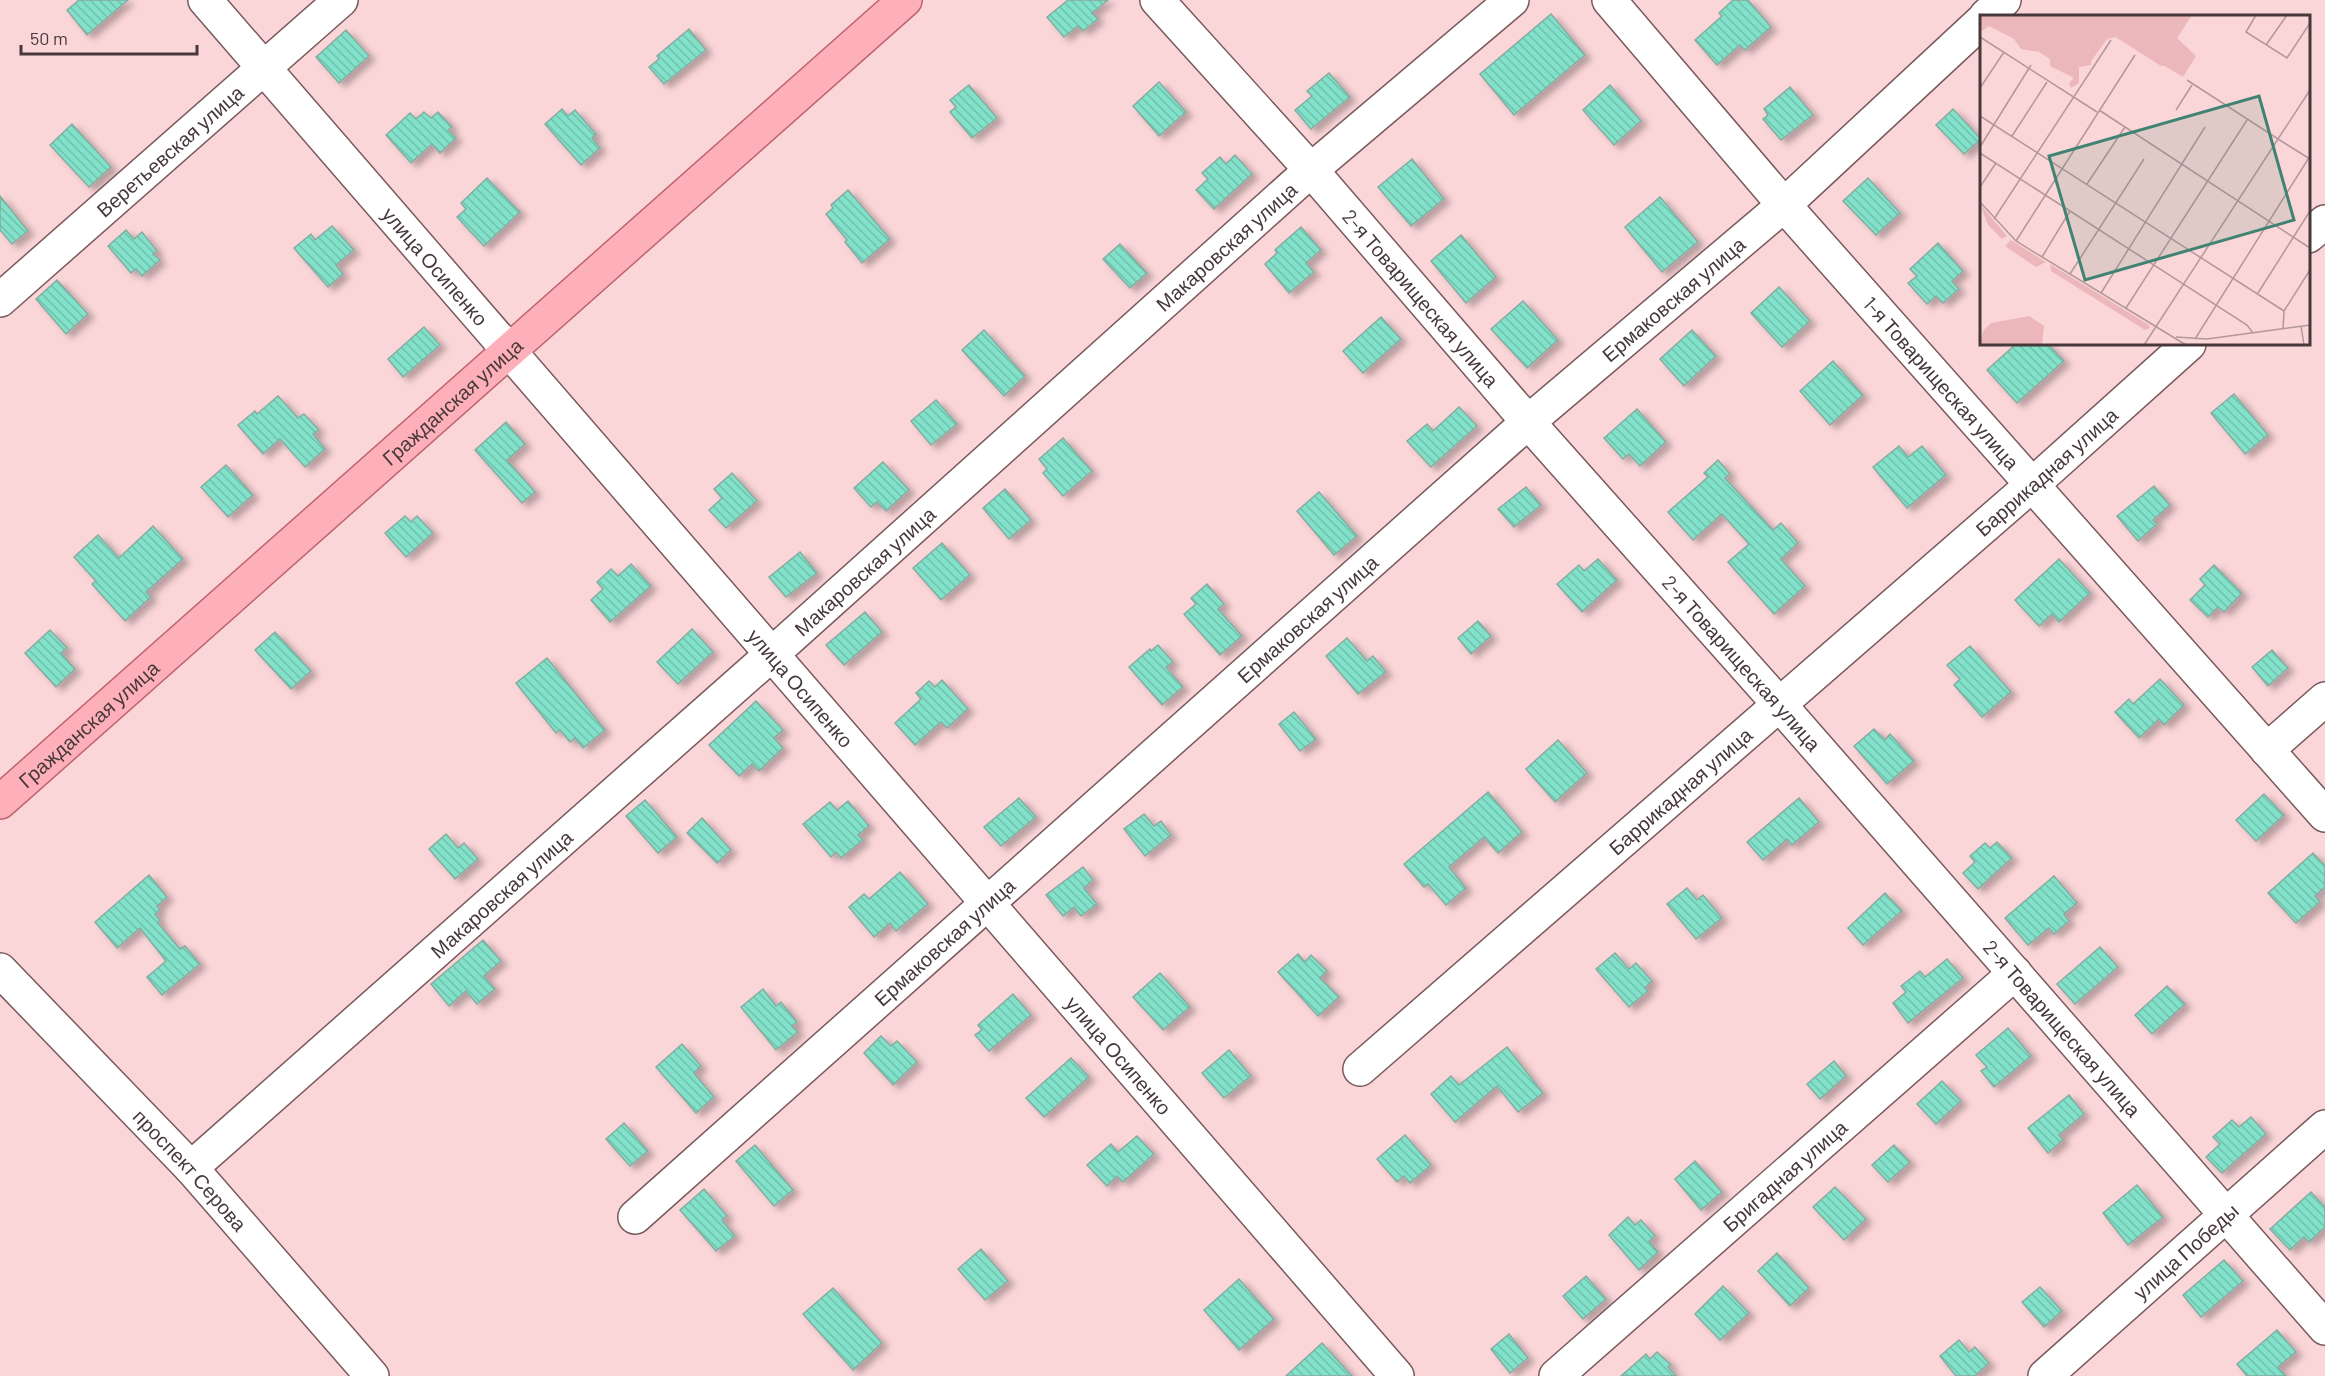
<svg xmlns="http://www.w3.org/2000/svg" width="2325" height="1376" viewBox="0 0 2325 1376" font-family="Barlow,sans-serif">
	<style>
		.building { fill: url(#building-back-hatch); stroke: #87aba1; stroke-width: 1.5; filter: url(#shadow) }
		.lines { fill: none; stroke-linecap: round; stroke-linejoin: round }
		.minor-casing { stroke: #79595c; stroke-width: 36 }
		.major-casing { stroke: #be646f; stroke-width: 36 }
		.minor { stroke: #fff; stroke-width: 33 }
		.major { stroke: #feb0ba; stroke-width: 33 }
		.labels { text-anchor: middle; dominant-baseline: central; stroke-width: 5; stroke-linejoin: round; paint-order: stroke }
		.street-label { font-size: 20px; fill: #47393a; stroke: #fbd6d8 }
		.inset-road { fill: none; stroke: #b39799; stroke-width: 1.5 }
		.view { fill: #418373; fill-opacity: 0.15; stroke: #418373; stroke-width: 3 }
		.inset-edge { fill: none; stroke: #47393a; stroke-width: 3 }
	</style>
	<defs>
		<pattern id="building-back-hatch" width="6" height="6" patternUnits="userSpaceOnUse" patternTransform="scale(1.5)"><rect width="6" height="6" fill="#81e1c9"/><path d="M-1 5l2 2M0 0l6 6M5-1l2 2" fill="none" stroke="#71c2ad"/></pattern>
		<filter id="shadow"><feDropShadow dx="6" dy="4" stdDeviation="3" flood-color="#0004"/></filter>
	</defs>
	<rect width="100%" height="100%" fill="#fbd6d8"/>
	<g class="building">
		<path d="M 79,0 L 128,0 L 87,35 L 67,10 Z"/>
		<path d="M 1068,0 L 1108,0 L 1092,13 L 1098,19 L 1083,31 L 1078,26 L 1064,37 L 1047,17 Z"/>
		<path d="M 1733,0 L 1748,0 L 1771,27 L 1745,50 L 1740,45 L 1717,65 L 1695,40 L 1722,16 L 1719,13 Z"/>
		<path d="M 1551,14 L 1585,55 L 1514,115 L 1480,74 Z"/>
		<path d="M 689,29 L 706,50 L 664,84 L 649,67 L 659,59 L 657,56 Z"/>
		<path d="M 346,30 L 369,56 L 339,83 L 316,57 Z"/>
		<path d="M 1329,73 L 1350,97 L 1311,129 L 1295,110 L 1312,96 L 1307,91 Z"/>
		<path d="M 1159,82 L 1186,112 L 1159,136 L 1133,106 Z"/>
		<path d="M 969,85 L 997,118 L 972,138 L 950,112 L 956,107 L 950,100 Z"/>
		<path d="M 1610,85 L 1641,121 L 1614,145 L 1583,110 Z"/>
		<path d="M 1790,87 L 1813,115 L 1781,140 L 1763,119 L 1768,115 L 1764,109 Z"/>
		<path d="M 562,109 L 568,116 L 575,110 L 596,134 L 592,138 L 600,148 L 581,165 L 545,124 Z"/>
		<path d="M 1953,109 L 1981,139 L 1964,154 L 1936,125 Z"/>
		<path d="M 424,112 L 431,118 L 438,112 L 452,127 L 448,130 L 456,138 L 440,153 L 432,144 L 411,163 L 386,135 L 410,113 L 416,119 Z"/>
		<path d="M 72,124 L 111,167 L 89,187 L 50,145 Z"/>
		<path d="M 1235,155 L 1252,174 L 1214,209 L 1196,190 L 1208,179 L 1202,173 L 1220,157 L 1226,164 Z"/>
		<path d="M 1412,159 L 1444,199 L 1411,226 L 1378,187 Z"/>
		<path d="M 487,178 L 520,212 L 484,246 L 457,217 L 466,209 L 461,203 Z"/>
		<path d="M 1868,178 L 1900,213 L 1876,235 L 1843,201 Z"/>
		<path d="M 848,190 L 890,239 L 862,263 L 845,242 L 847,240 L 826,214 L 833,208 L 831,205 Z"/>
		<path d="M 0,196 L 28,231 L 12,244 L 0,230 Z"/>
		<path d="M 1660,197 L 1698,242 L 1662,272 L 1625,227 Z"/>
		<path d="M 332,226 L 354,250 L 336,265 L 343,274 L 328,287 L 294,248 L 311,234 L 315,240 Z"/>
		<path d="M 1301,227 L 1321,250 L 1306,263 L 1314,272 L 1289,293 L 1265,264 L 1277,253 L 1275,250 Z"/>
		<path d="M 126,230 L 134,239 L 142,232 L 157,251 L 153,254 L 160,260 L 142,276 L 136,269 L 131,273 L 108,246 Z"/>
		<path d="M 1461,235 L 1496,277 L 1466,303 L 1431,261 Z"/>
		<path d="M 1938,243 L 1963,271 L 1952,281 L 1959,289 L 1943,303 L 1936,296 L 1927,304 L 1908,283 L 1917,276 L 1910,269 Z"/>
		<path d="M 1120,244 L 1147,273 L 1130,288 L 1103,259 Z"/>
		<path d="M 57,280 L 88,314 L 66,334 L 36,299 Z"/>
		<path d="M 1779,287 L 1810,321 L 1782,347 L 1751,313 Z"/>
		<path d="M 1523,301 L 1558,340 L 1527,368 L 1491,329 Z"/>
		<path d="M 1381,317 L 1401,339 L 1363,373 L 1343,351 Z"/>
		<path d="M 424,327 L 440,345 L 403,377 L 388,359 Z"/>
		<path d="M 984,330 L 1025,376 L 1004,396 L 962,350 Z"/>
		<path d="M 1692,330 L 1716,356 L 1684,386 L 1660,359 Z"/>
		<path d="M 2016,344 L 2048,344 L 2064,361 L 2017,403 L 1987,370 Z"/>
		<path d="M 1833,361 L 1863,395 L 1830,425 L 1800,391 Z"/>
		<path d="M 2234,394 L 2268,435 L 2245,454 L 2211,413 Z"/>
		<path d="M 278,396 L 298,418 L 304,414 L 319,430 L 313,434 L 325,449 L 305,467 L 280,439 L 263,454 L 238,425 L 255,411 L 257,414 Z"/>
		<path d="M 936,400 L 957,424 L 931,445 L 911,421 Z"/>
		<path d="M 1459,407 L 1477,426 L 1431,467 L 1407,441 L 1427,424 L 1433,431 Z"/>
		<path d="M 1637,409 L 1666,442 L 1640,466 L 1629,454 L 1623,459 L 1604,438 Z"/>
		<path d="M 506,422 L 525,444 L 507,460 L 535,492 L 522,503 L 475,450 Z"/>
		<path d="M 1063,438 L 1092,471 L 1063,496 L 1043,473 L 1047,469 L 1039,459 Z"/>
		<path d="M 1899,446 L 1908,457 L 1922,446 L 1946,475 L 1907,508 L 1873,467 Z"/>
		<path d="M 1718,460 L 1730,474 L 1725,478 L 1773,530 L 1781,523 L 1798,543 L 1781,559 L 1805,586 L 1774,614 L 1728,562 L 1749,544 L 1722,514 L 1693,540 L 1668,512 L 1708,477 L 1704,473 Z"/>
		<path d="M 883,462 L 909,490 L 886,511 L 877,502 L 871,507 L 854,488 Z"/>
		<path d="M 226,465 L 253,495 L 228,517 L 201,487 Z"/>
		<path d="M 732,473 L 757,501 L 726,528 L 709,510 L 722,498 L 714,489 Z"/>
		<path d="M 2154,486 L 2170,505 L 2153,520 L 2157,524 L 2138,541 L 2117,516 Z"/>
		<path d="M 1526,487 L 1541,505 L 1514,527 L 1498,509 Z"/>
		<path d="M 1005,489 L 1031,520 L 1009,539 L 983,508 Z"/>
		<path d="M 1319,492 L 1357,536 L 1334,555 L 1297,511 Z"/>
		<path d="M 405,516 L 411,522 L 417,516 L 433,533 L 406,557 L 385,533 Z"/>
		<path d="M 153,526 L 183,559 L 146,592 L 151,597 L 125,621 L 92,584 L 96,581 L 74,557 L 98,535 L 119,558 Z"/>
		<path d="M 942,543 L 970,575 L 941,600 L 913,568 Z"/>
		<path d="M 800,552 L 817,573 L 786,597 L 769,577 Z"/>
		<path d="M 1598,559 L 1617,580 L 1582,612 L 1557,584 L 1579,565 L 1584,571 Z"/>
		<path d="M 2059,559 L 2090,593 L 2059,622 L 2052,614 L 2039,626 L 2015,600 Z"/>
		<path d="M 631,564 L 651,586 L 610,622 L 591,600 L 603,589 L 597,582 L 611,569 L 618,576 Z"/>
		<path d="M 2214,565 L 2242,593 L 2224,612 L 2218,607 L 2208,617 L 2190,600 L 2205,585 L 2200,579 Z"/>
		<path d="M 1207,584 L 1224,604 L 1218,609 L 1242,636 L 1220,655 L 1184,614 L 1196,604 L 1191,598 Z"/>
		<path d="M 865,612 L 882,632 L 844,665 L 826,645 Z"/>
		<path d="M 1478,621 L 1491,636 L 1471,654 L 1458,638 Z"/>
		<path d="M 692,629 L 713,652 L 678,684 L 657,662 Z"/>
		<path d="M 50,630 L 67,648 L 61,653 L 75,669 L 56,687 L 25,653 Z"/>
		<path d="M 275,632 L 311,671 L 291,689 L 255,650 Z"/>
		<path d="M 1347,638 L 1367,661 L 1373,656 L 1386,672 L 1358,694 L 1326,656 Z"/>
		<path d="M 1158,645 L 1173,662 L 1166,667 L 1183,687 L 1162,705 L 1129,667 L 1150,649 L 1151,651 Z"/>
		<path d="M 1970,646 L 2011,692 L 1982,717 L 1954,685 L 1960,679 L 1947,665 Z"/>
		<path d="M 2272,650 L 2288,668 L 2268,686 L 2252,667 Z"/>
		<path d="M 547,658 L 605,730 L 583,748 L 575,738 L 570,742 L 560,730 L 556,733 L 516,683 Z"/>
		<path d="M 2160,679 L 2184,705 L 2164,725 L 2159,719 L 2139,738 L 2115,712 L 2129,699 L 2133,704 Z"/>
		<path d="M 942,680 L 968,709 L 947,728 L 941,722 L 915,745 L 895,723 L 921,699 L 916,693 L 929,681 L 935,687 Z"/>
		<path d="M 756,701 L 783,730 L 774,738 L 783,748 L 759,771 L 752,764 L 739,776 L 709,745 Z"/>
		<path d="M 1294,712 L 1316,739 L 1300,751 L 1279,724 Z"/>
		<path d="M 1874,729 L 1885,740 L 1890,734 L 1914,761 L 1887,784 L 1854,746 Z"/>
		<path d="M 1558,740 L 1587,773 L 1555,802 L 1526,769 Z"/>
		<path d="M 1488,792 L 1522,832 L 1498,853 L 1484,837 L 1449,867 L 1466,888 L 1446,905 L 1428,884 L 1424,887 L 1404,864 Z"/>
		<path d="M 2264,794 L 2284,815 L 2256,841 L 2236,820 Z"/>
		<path d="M 1019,798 L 1036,817 L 1001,846 L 984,827 Z"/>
		<path d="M 1799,798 L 1819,822 L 1792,845 L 1787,839 L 1763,860 L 1747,842 Z"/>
		<path d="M 645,800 L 677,837 L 658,853 L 626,816 Z"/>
		<path d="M 848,801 L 869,826 L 858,835 L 863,840 L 841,858 L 836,852 L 831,857 L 803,824 L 830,802 L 837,810 Z"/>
		<path d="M 1144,814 L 1154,826 L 1161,821 L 1171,835 L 1145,856 L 1124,829 Z"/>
		<path d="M 702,818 L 731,850 L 717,863 L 687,833 Z"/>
		<path d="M 446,834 L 458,848 L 464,843 L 478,859 L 455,879 L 429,849 Z"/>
		<path d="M 1997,842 L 2012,858 L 1978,889 L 1963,873 L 1975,862 L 1970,856 L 1985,843 L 1990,848 Z"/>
		<path d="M 2313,853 L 2325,866 L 2325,887 L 2315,896 L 2320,902 L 2296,923 L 2268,893 Z"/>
		<path d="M 1083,867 L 1093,880 L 1084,888 L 1097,904 L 1081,916 L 1074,907 L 1063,916 L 1046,895 Z"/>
		<path d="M 900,872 L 928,904 L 896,931 L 890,923 L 874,937 L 849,907 L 864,894 L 869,899 Z"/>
		<path d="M 149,875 L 167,897 L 157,906 L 160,910 L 155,914 L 160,920 L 158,923 L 180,949 L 185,946 L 200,964 L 162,995 L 147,977 L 166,961 L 140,928 L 117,948 L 95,922 Z"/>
		<path d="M 2054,876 L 2077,903 L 2064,914 L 2069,921 L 2054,934 L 2049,928 L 2028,945 L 2005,918 Z"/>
		<path d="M 1687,888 L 1697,900 L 1703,895 L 1722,918 L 1696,939 L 1667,904 Z"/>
		<path d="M 1885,893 L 1902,911 L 1863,945 L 1848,928 Z"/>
		<path d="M 483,940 L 501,961 L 484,976 L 495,989 L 477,1004 L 466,991 L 449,1006 L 431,984 Z"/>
		<path d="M 2100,947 L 2118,967 L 2075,1004 L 2057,984 Z"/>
		<path d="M 1615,953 L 1629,969 L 1636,963 L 1652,981 L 1645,988 L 1648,991 L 1629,1007 L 1596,969 Z"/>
		<path d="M 1298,954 L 1305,962 L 1311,955 L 1327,971 L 1320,978 L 1339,997 L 1318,1016 L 1278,972 Z"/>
		<path d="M 1947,959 L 1963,978 L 1908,1023 L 1893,1003 L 1906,992 L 1901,986 L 1920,971 L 1925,977 Z"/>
		<path d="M 1160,973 L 1190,1007 L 1163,1030 L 1133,997 Z"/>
		<path d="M 2167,986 L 2185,1004 L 2152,1034 L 2135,1015 Z"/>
		<path d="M 763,989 L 776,1006 L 781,1002 L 797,1022 L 792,1026 L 798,1032 L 776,1050 L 741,1007 Z"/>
		<path d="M 1013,994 L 1031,1015 L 989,1051 L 975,1035 L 982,1030 L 978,1025 Z"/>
		<path d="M 2008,1028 L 2031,1056 L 1994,1087 L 1981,1071 L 1987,1067 L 1976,1055 Z"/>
		<path d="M 881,1036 L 891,1046 L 897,1041 L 917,1062 L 893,1085 L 864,1053 Z"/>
		<path d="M 682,1044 L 701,1066 L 694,1073 L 714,1097 L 696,1113 L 656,1067 Z"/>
		<path d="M 1507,1047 L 1543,1093 L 1518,1112 L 1497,1086 L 1455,1122 L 1431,1094 L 1451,1076 L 1459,1085 Z"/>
		<path d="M 1229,1050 L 1251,1076 L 1224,1098 L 1202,1073 Z"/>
		<path d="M 1071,1058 L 1089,1077 L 1044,1117 L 1026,1098 Z"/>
		<path d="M 1834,1061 L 1846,1076 L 1820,1099 L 1807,1084 Z"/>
		<path d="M 1942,1081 L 1961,1101 L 1936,1124 L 1917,1104 Z"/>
		<path d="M 2069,1095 L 2084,1114 L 2059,1135 L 2063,1140 L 2048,1153 L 2028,1128 Z"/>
		<path d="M 2251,1117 L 2266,1134 L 2222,1173 L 2206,1157 L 2220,1144 L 2213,1137 L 2232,1120 L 2239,1127 Z"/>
		<path d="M 624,1123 L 648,1151 L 630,1166 L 606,1139 Z"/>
		<path d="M 1405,1135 L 1431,1165 L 1410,1183 L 1404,1176 L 1397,1182 L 1377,1159 Z"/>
		<path d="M 1137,1136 L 1154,1154 L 1123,1182 L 1117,1176 L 1107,1186 L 1087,1165 L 1111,1144 L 1118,1152 Z"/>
		<path d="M 755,1145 L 793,1190 L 774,1206 L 736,1161 Z"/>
		<path d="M 1894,1145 L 1910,1162 L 1888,1182 L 1872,1165 Z"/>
		<path d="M 1695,1161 L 1722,1192 L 1701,1210 L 1675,1179 Z"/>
		<path d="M 2137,1185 L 2163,1217 L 2128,1245 L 2103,1213 Z"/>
		<path d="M 1835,1187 L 1866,1219 L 1844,1240 L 1813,1207 Z"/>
		<path d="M 704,1189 L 727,1216 L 722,1220 L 735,1236 L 716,1251 L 680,1210 Z"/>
		<path d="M 2311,1192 L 2325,1207 L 2325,1227 L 2309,1242 L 2304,1237 L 2290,1250 L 2270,1229 Z"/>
		<path d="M 1628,1217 L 1635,1225 L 1641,1220 L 1655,1236 L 1649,1241 L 1658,1252 L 1639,1270 L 1609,1235 Z"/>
		<path d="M 981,1249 L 1008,1281 L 985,1300 L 958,1269 Z"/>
		<path d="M 1777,1253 L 1809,1288 L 1790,1306 L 1758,1271 Z"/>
		<path d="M 2224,1260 L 2243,1281 L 2201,1317 L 2183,1295 Z"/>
		<path d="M 1586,1276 L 1606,1299 L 1583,1319 L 1563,1296 Z"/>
		<path d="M 1239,1279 L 1274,1319 L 1239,1350 L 1204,1310 Z"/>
		<path d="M 1723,1286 L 1749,1313 L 1720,1340 L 1695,1314 Z"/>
		<path d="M 2040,1287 L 2062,1311 L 2044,1327 L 2022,1302 Z"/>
		<path d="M 833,1288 L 882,1343 L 853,1370 L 803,1314 Z"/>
		<path d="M 2277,1330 L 2296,1352 L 2278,1367 L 2286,1376 L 2247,1376 L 2237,1364 Z"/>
		<path d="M 1509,1334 L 1528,1358 L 1510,1373 L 1491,1349 Z"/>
		<path d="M 1959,1340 L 1969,1352 L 1975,1347 L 1989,1363 L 1975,1376 L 1956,1376 L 1940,1356 Z"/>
		<path d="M 1322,1343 L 1352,1376 L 1286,1376 Z"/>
		<path d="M 1657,1352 L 1671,1365 L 1668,1367 L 1676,1376 L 1621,1376 L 1646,1354 L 1650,1359 Z"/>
	</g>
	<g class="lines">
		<g class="minor-casing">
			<g id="minor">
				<path id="s1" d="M 205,0 L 1397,1376"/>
				<path id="s2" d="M 1157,0 L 1311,170 L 1528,422 L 1779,704 L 2325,1328"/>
				<path id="s3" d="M 1609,0 L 1784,205 L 2325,815"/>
				<path d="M 1986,16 L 2004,0"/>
				<path d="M 2308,236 L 2325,222"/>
				<path id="s4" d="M 0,300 L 341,0"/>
				<path d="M 2267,750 L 2325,699"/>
				<path id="s5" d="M 0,970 L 191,1168 L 372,1376"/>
				<path id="s6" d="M 1360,1069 L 2033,484 L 2189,344"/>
				<path id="s7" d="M 191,1168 L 772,654 L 1311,170 L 1512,0"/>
				<path id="s8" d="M 635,1217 L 1528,422 L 1784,205 L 1982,21"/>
				<path id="s9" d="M 1556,1376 L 2015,973"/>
				<path id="s10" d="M 2045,1376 L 2325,1127"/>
			</g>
		</g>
		<g class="major-casing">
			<g id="major">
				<path id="s11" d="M 0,802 L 905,0"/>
			</g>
		</g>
		<use href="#minor" class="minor"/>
		<use href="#major" class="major"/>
	</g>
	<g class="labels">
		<g class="street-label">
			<text stroke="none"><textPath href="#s4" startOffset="226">Веретьевская улица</textPath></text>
			<text stroke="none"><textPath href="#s7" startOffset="1386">Макаровская улица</textPath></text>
			<text stroke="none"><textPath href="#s1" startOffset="352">улица Осипенко</textPath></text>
			<text stroke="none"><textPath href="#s2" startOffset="398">2-я Товарищеская улица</textPath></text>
			<text stroke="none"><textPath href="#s8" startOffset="1386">Ермаковская улица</textPath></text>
			<text stroke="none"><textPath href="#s3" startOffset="507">1-я Товарищеская улица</textPath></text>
			<text stroke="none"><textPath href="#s11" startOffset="604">Гражданская улица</textPath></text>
			<text stroke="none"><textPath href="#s6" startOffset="910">Баррикадная улица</textPath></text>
			<text stroke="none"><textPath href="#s7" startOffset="900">Макаровская улица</textPath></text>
			<text stroke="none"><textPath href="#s8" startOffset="900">Ермаковская улица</textPath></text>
			<text stroke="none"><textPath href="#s2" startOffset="884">2-я Товарищеская улица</textPath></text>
			<text stroke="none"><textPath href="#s1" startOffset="910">улица Осипенко</textPath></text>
			<text stroke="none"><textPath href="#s11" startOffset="118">Гражданская улица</textPath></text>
			<text stroke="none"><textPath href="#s6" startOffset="424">Баррикадная улица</textPath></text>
			<text stroke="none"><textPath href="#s7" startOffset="414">Макаровская улица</textPath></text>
			<text stroke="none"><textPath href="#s8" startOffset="414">Ермаковская улица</textPath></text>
			<text stroke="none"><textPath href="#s2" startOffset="1370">2-я Товарищеская улица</textPath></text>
			<text stroke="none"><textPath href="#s1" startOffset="1396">улица Осипенко</textPath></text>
			<text stroke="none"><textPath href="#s5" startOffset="276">проспект Серова</textPath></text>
			<text stroke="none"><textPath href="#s9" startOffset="304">Бригадная улица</textPath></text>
			<text stroke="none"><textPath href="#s10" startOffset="188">улица Победы</textPath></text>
		</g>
	</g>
	<g transform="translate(1980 15)">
		<rect width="330" height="330" fill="#fbd6d8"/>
		<path d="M 0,0 L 212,0 L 197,23 L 216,41 L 203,62 L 136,22 L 127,24 L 115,18 L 111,50 L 99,52 L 99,68 L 91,73 L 89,68 L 94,63 L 70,51 L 70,44 L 59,37 L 41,34 L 34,24 L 9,11 L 0,17 Z" fill="#ecb7ba"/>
		<path d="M 0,189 L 27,221 L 22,224 L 8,210 ZM 31,225 L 66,247 L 56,252 L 25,231 ZM 70,249 L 169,310 L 170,313 L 165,315 L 71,256 Z" fill="#ecb7ba"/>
		<path d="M 101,0 L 109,0 L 187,51 L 181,51 ZM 49,301 L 64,311 L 62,330 L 0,330 L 3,316 L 11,308 Z" fill="#ecb7ba"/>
		<path d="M 115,17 L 127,24 L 112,45 L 111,33 L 107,30 Z" fill="#ecb7ba"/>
		<path class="inset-road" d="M 276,0 L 266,17 L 307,43 L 330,8M 0,22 L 117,97M 286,30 L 307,0M 207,65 L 298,124 L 330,75M 0,73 L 24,37M 119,95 L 330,233M 196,95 L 212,70M 0,101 L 304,296M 32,121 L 67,67M 0,132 L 51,50M 0,138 L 267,310 L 273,318M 107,169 L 145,112M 0,172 L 16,148M 0,187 L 36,226 L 206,330M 14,204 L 131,25M 36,226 L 155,40M 62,242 L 90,196M 90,259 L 164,144M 121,278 L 225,112M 278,278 L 330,196M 146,293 L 267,105M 321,311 L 324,330M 303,314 L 304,296 L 330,255M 196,322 L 227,324 L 330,310M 215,324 L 330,141M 164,330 L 298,124 L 330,144"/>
		<path class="view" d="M 279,81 L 314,205 L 105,265 L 69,141 Z"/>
		<rect width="330" height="330" class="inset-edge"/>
	</g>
	<path d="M21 45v9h176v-9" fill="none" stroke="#47393a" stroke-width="3"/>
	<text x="30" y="45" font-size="18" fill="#47393a" stroke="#fbd6d8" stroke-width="4.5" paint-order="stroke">50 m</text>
</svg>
